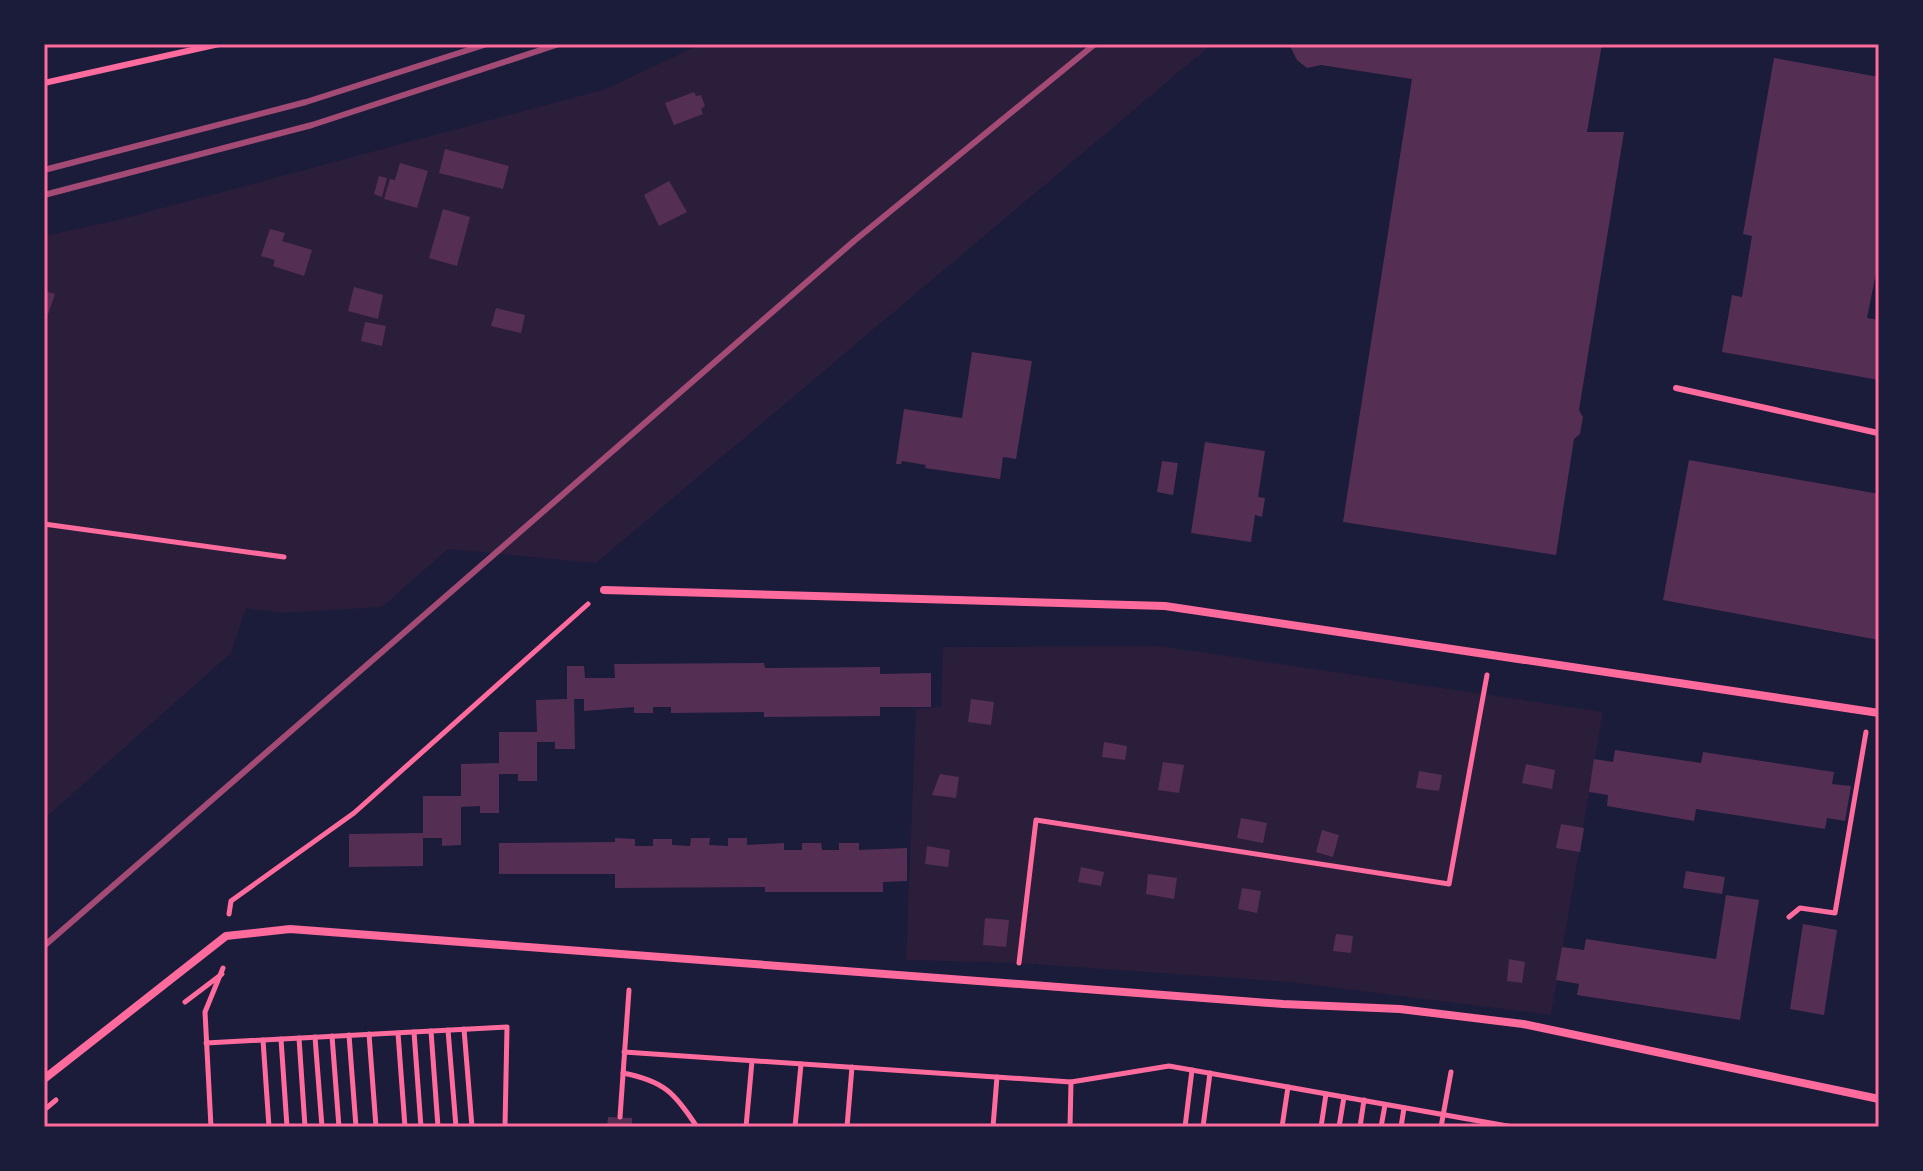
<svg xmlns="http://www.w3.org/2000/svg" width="1923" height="1171" viewBox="0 0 1923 1171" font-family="Karla,sans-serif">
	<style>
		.green { fill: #2a1e3b }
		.building { fill: #542f53 }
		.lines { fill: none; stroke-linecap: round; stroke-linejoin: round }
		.path { stroke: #ff6b9d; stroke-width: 5 }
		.service { stroke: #ff6b9d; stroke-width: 6 }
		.minor { stroke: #ff6b9d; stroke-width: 8 }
		.rail { stroke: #a44b75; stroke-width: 6 }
		.neatline { fill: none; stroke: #ff6b9d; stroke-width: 3 }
	</style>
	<rect width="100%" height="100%" fill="#1b1b3a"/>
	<g class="green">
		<path d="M 701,44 L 1212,44 L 596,563 L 448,549 L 382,607 L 281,613 L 246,608 L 231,653 L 44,819 L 44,236 L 114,221 L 606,89 Z"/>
		<path d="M 1159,646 L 1603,712 L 1551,1015 L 1290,982 L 1019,963 L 906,960 L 916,709 L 941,707 L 943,647 Z"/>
	</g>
	<g class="building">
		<path d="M 1289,44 L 1602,44 L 1587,132 L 1624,132 L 1579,410 L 1583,417 L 1580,434 L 1574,439 L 1556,555 L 1343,522 L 1412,79 L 1321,65 L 1307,68 L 1297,60 Z"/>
		<path d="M 1774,58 L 1879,77 L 1879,258 L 1867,318 L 1879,320 L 1879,380 L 1722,352 L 1732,295 L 1742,297 L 1752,236 L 1743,234 Z"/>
		<path d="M 694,92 L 696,96 L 701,95 L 705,106 L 701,109 L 703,114 L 674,125 L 665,103 Z"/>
		<path d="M 445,149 L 509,166 L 503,189 L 439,173 Z"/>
		<path d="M 400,163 L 428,171 L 417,208 L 384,199 L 390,179 L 395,180 Z"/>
		<path d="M 379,176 L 387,178 L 382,197 L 374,194 Z"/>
		<path d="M 669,181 L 687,212 L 659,226 L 644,195 Z"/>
		<path d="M 443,209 L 470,217 L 457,266 L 429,258 Z"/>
		<path d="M 270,229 L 285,233 L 282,241 L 312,250 L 304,276 L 273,266 L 275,260 L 261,256 Z"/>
		<path d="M 354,287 L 383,295 L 378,319 L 348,311 Z"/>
		<path d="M 44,291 L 55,294 L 48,314 L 44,313 Z"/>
		<path d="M 496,308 L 525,315 L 521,333 L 491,326 Z"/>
		<path d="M 365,322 L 386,326 L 382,346 L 361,341 Z"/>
		<path d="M 972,352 L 1032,361 L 1016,459 L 1003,457 L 1000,479 L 925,468 L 926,465 L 902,461 L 901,464 L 896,464 L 904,409 L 962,418 Z"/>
		<path d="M 1205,442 L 1265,451 L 1258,497 L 1265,498 L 1262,517 L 1255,515 L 1251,542 L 1191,533 Z"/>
		<path d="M 1689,460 L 1879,494 L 1879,640 L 1663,600 Z"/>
		<path d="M 1162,461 L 1178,463 L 1173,495 L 1157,492 Z"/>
		<path d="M 764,663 L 765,668 L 880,667 L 880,674 L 931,673 L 931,707 L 880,707 L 880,716 L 764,717 L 764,712 L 671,713 L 671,707 L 653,707 L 653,713 L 634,713 L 634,707 L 584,711 L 584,699 L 574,699 L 575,749 L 555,749 L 555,742 L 537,742 L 537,781 L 518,781 L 518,774 L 499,774 L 499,813 L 480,813 L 480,806 L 461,807 L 461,845 L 442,846 L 442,838 L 423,838 L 423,866 L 349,867 L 349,834 L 423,833 L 423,796 L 461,796 L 461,764 L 499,763 L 499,732 L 537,732 L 536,700 L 567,699 L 567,666 L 584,666 L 585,678 L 615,678 L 614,664 Z"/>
		<path d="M 971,699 L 994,702 L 991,725 L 968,722 Z"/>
		<path d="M 1104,742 L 1127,746 L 1125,760 L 1102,757 Z"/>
		<path d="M 1615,750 L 1701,763 L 1703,752 L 1834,772 L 1832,784 L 1851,786 L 1845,821 L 1827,818 L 1825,829 L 1696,809 L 1694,821 L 1607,806 L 1608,795 L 1589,792 L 1594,759 L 1613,762 Z"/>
		<path d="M 1163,762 L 1184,765 L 1179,793 L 1158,790 Z"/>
		<path d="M 1526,764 L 1555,770 L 1552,789 L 1522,783 Z"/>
		<path d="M 1419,771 L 1442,775 L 1439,791 L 1416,788 Z"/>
		<path d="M 940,774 L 959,777 L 956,798 L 932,795 Z"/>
		<path d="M 1241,818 L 1267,823 L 1263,843 L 1237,838 Z"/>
		<path d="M 1561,824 L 1584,828 L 1580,852 L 1556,848 Z"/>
		<path d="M 1322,830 L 1339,835 L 1333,857 L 1316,852 Z"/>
		<path d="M 615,838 L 635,839 L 635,846 L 653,846 L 653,839 L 672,839 L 672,845 L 690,846 L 691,838 L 710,838 L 709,845 L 728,846 L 728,838 L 747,838 L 747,845 L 784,843 L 784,850 L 802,850 L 802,843 L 821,843 L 822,850 L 839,850 L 839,843 L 859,843 L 859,850 L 907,848 L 907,881 L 883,882 L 883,892 L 765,892 L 765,887 L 615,888 L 615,874 L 499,874 L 499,843 L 615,842 Z"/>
		<path d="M 927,846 L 950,850 L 948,867 L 925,864 Z"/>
		<path d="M 1081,867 L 1104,872 L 1101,886 L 1078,882 Z"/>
		<path d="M 1686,871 L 1725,877 L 1722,894 L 1683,888 Z"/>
		<path d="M 1148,874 L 1177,878 L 1174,899 L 1146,894 Z"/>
		<path d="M 1242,888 L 1261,891 L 1257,913 L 1238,909 Z"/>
		<path d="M 1726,895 L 1759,900 L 1740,1020 L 1577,995 L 1579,984 L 1556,980 L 1562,947 L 1584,950 L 1586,939 L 1716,959 Z"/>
		<path d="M 985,918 L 1009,920 L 1006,947 L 983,945 Z"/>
		<path d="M 1803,924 L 1837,930 L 1824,1015 L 1790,1009 Z"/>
		<path d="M 1336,934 L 1353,936 L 1351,953 L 1333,951 Z"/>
		<path d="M 1509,959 L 1525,962 L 1522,983 L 1507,981 Z"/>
		<path d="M 608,1117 L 632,1118 L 632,1127 L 607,1127 Z"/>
	</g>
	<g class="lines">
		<g class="path">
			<path d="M 44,524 L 284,557"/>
			<path d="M 229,914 L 231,901 L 354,813 L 588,604"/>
			<path d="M 1789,917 L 1800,908 L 1835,913 L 1866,732"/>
			<path d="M 1019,963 L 1036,820 L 1449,884 L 1487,675"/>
			<path d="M 185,1002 L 222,974"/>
			<path d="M 464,1029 L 472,1127"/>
			<path d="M 448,1030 L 456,1127"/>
			<path d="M 431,1031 L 438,1127"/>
			<path d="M 414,1032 L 421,1127"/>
			<path d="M 398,1033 L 405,1127"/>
			<path d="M 369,1034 L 376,1127"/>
			<path d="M 349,1035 L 356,1127"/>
			<path d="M 332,1036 L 339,1127"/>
			<path d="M 315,1037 L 322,1127"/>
			<path d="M 299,1038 L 305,1127"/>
			<path d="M 281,1039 L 287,1127"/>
			<path d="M 263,1040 L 269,1127"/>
			<path d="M 206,1043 L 507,1027 L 505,1127"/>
			<path d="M 624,1052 L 1071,1082 L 1169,1066 L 1513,1127"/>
			<path d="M 623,1073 C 664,1081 675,1093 697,1127"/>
			<path d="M 44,1110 L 56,1100"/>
			<path d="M 620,1117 L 629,990"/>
			<path d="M 211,1127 L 205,1012 L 223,968"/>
			<path d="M 746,1127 L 752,1061"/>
			<path d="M 795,1127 L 801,1064"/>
			<path d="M 847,1127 L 852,1067"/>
			<path d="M 993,1127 L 997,1077"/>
			<path d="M 1070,1127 L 1071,1082"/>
			<path d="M 1185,1127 L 1192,1070"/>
			<path d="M 1203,1127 L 1210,1073"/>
			<path d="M 1282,1127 L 1288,1087"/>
			<path d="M 1321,1127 L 1326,1094"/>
			<path d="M 1339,1127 L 1344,1097"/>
			<path d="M 1360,1127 L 1364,1100"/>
			<path d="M 1381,1127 L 1385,1105"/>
			<path d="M 1401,1127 L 1404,1108"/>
			<path d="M 1441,1127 L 1451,1072"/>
		</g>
		<g class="service">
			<path d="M 44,83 L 219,44"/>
			<path d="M 1676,388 L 1878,433"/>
		</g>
		<g class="minor">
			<path d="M 604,590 L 1165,606 L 1879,713"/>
			<path d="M 44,1079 L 226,936 L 290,929 L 1283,1004 L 1400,1009 L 1523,1024 L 1879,1099"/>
		</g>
		<g class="rail">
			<path d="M 44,170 L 306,102 L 487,44"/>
			<path d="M 44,195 L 312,125 L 559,44"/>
			<path d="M 44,946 L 854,241 L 1095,44"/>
		</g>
	</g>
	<rect width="1923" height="1171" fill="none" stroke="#1b1b3a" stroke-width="92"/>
	<rect x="46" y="46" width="1831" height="1079" class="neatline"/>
</svg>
